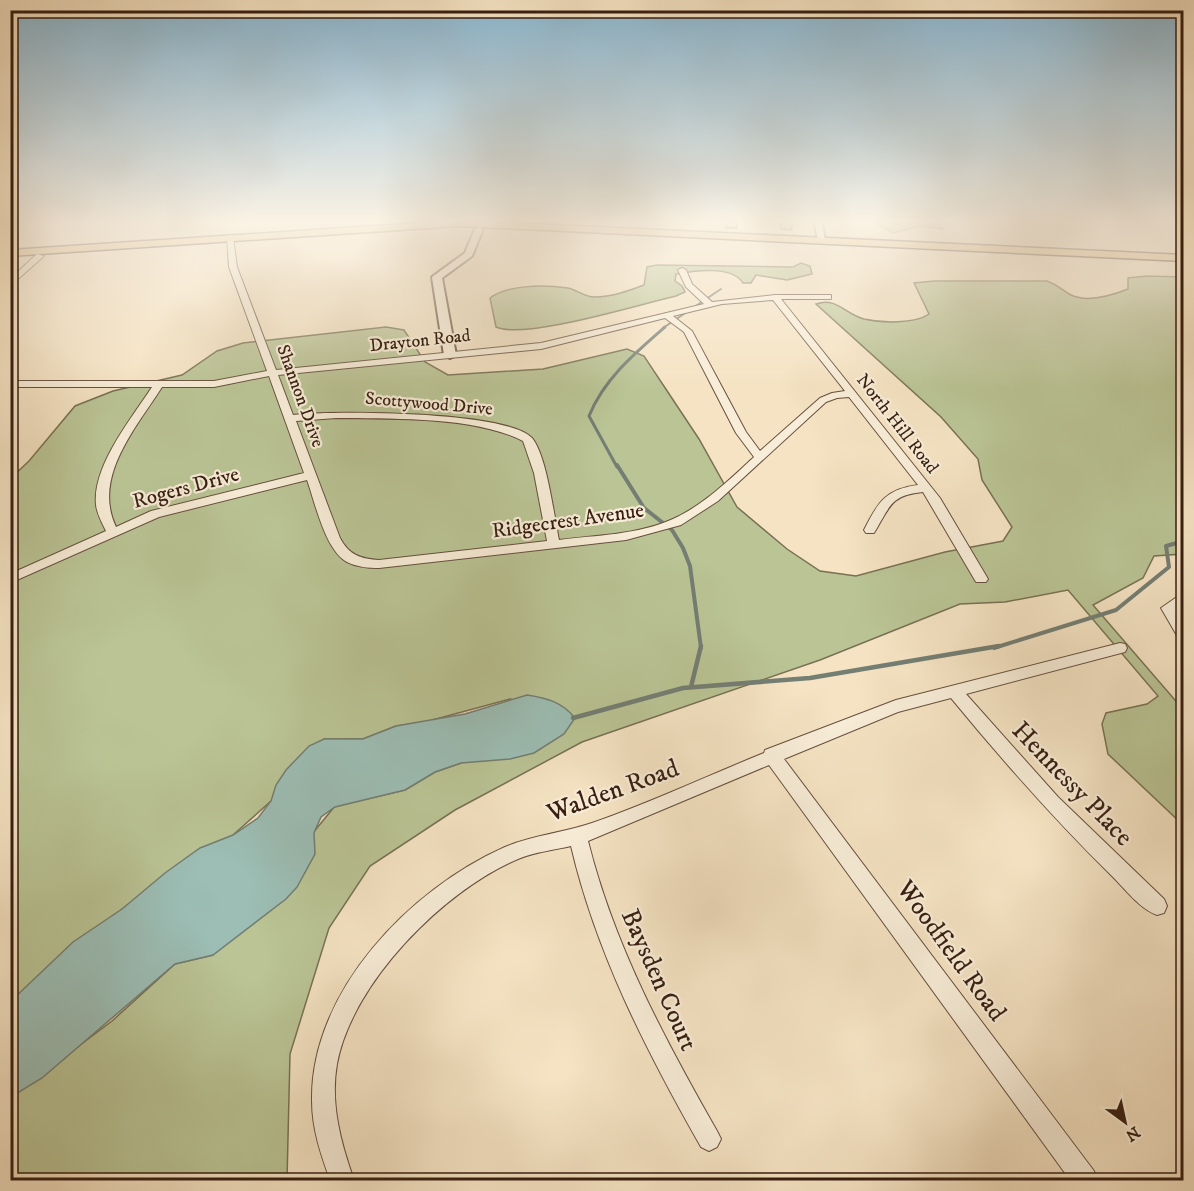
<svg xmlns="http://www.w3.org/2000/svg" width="1194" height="1191" viewBox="0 0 1194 1191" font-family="'IM FELL DW Pica',serif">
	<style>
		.green { fill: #bac495; stroke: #787153; stroke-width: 1.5 }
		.water { fill: #9cbeb5; stroke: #747e73; stroke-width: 1.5 }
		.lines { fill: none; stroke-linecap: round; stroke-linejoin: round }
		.stream-far3 { stroke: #747e73; stroke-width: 2 }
		.stream-far2 { stroke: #747e73; stroke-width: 3 }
		.stream-far1 { stroke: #747e73; stroke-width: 4 }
		.stream { stroke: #747e73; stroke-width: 4.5 }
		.minor-casing { stroke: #664f3e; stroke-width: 2 }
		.tertiary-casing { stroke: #664f3e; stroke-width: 4 }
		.primary-casing { stroke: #371e11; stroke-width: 3 }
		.minor { fill: #f8edd8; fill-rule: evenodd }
		.tertiary { fill: #f8edd8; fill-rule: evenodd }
		.primary { fill: #eac282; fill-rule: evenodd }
		.wall { fill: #cc9d8a; stroke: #371e11; stroke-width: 1.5 }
		.shaded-wall { fill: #a67f70; stroke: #371e11; stroke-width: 1.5 }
		.labels { text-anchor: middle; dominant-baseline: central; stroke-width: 4.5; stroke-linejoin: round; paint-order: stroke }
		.far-street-label { font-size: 18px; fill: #371e11; stroke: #f8edd8 }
		.street-label { font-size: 21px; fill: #371e11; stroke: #f8edd8 }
		.near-street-label { font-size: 26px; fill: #371e11; stroke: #f8edd8 }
	</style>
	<rect width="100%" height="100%" fill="#f5e3c3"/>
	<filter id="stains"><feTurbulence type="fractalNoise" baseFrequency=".00333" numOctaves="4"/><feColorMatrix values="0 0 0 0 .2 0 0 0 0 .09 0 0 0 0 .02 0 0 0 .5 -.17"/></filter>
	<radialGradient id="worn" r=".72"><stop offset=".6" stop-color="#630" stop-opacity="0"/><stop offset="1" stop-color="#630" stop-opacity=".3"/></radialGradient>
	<g class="green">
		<path d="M 874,222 L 939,222 L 943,229 L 920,226 L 893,233 Z"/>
		<path d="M 801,263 L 810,266 L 812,274 L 787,280 L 756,275 L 751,283 L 743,283 C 732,265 694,271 676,274 L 675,281 L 682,286 L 685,292 L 676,296 C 640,304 525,340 496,327 L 490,298 C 508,284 546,285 568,288 C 577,290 585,297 594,297 C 612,297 628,291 644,285 L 647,267 L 657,265 L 793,267 Z"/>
		<path d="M 1147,276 L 1183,277 L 1183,554 L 1154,556 L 1143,578 L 1093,605 L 1181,707 L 1183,825 L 1108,754 L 1102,724 L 1106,713 L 1147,704 L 1158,696 L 1068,590 L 1005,602 L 960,604 L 820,660 L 582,742 L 455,810 L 370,866 L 329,928 L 290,1054 L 287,1180 L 11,1180 L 11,1097 L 112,1021 L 175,964 L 213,955 L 335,806 L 405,790 L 435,772 L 461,763 L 510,699 L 425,722 L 396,726 L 363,739 L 324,739 L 271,801 L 233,835 L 122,909 L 11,1004 L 11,478 L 29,461 L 75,406 L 113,391 L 182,375 L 217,351 L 243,343 L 386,327 L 404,330 L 425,362 L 448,375 L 543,369 L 627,349 L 644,356 L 699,439 L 737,507 L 787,549 L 820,571 L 856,576 L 945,552 L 1003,541 L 1012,527 L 982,480 L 978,459 L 941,417 L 816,304 C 837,297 845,314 864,319 C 882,323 915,324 929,314 L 914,283 L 934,281 L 1047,281 C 1060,286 1062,290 1071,295 C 1088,303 1113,295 1128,289 L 1128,278 Z"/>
	</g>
	<path class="water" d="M 527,695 C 547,698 562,702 575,718 L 564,734 L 534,753 L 510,759 L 461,763 L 435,772 L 405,790 L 335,807 L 321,817 L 314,833 L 315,854 L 297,887 L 286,899 L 213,955 L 175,964 L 42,1078 L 11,1097 L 11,1001 L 73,942 L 122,909 L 165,873 L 200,848 L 233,835 L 258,818 L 271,801 L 276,785 L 286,770 L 309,746 L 324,739 L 363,739 L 396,726 L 465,714 Z"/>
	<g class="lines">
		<path class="stream-far3" d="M 663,328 L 721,289"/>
		<path class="stream-far2" d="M 617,467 L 589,416 C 604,379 635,353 665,327"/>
		<g class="stream-far1">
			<path d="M 617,465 L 644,508 L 672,530 L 683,548 L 690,566 L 701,648"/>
			<path d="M 994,648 L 1116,610 L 1169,567 L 1166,546 L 1184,541"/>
		</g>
		<g class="stream">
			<path d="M 691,687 L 701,646"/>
			<path d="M 573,718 L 683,688 L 810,678 L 999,646"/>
		</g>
		<g class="minor-casing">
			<g id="minor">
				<path d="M 230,235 L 233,237 L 237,267 L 276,370 L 541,343 L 704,304 L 686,287 L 678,270 L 682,268 L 686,270 L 692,284 L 712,302 L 775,295 L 831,295 L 831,299 L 781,299 L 940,498 L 988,579 L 986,582 L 976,582 L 923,492 C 890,495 890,507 874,533 L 866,533 L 864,530 C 878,502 886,489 918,485 L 849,397 L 837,398 L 826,402 L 718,501 L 681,525 L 626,540 L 379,568 C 368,568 357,567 347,562 C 325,550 315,502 307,480 L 159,517 L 10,583 L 10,574 L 106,531 C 102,523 97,514 96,505 C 92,466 132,418 152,387 L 10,387 L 10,381 L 214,381 L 267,371 L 229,267 L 227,237 ZM 773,300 L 845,391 L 832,393 L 820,398 L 760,451 L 746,432 L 692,331 L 673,316 L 722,304 ZM 665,318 L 684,332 L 736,433 L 754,457 C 729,480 704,505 673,519 C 638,535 596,535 559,540 C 554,516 547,456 532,438 C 508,411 332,410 293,415 L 278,375 L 541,349 ZM 269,376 L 304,473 L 151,511 L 116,527 C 92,477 136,428 162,387 L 214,387 ZM 336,418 C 391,419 475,416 523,441 L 534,473 L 547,541 L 379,560 C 361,559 349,555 340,538 L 296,421 Z"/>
				<path d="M 37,254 L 44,256 L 10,286 L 10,279 Z"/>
				<path d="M 1184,592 L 1184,603 L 1176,609 L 1184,622 L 1184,640 L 1179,639 L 1161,608 Z"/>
				<path d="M 1120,643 L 1125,644 L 1127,648 L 1125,652 L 966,694 L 1058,797 L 1164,899 L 1167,906 L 1164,913 L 1157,915 C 1140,909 1125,889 1112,876 C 1055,820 1002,760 951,698 L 898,712 L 784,759 L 1094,1171 L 1097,1180 L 1070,1180 L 769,765 L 588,841 C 614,945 664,1038 717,1131 L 721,1139 L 717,1147 L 709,1151 L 701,1147 C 647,1052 596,953 571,846 C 554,850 535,852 518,859 C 443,891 352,983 337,1064 C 330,1104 341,1143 354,1180 L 330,1180 C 321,1155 312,1129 312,1101 C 310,992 410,889 505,847 C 533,835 563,833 592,823 C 650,803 707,776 764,753 L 765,750 L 896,700 Z"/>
			</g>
		</g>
		<g class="tertiary-casing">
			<g id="tertiary">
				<path d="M 814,222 L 822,222 L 825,241 L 818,239 Z"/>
				<path d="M 479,227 L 483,229 L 472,256 L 442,278 L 456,355 L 450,358 L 444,355 L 432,277 L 465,253 L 475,229 Z"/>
			</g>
		</g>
		<g class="primary-casing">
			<path id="primary" d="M 435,222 L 492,222 L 1184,255 L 1184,261 L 459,226 L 10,256 L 10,250 Z"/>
		</g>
		<use href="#minor" class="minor"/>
		<use href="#tertiary" class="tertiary"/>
		<use href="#primary" class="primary"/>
	</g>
	<g class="wall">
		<path d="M 727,222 L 737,222 L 737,228 L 726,228 Z"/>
		<path d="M 781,222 L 793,222 L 791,230 L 781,229 Z"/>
	</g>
	<path class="shaded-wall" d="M 10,260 L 13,265 L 10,268 Z"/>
	<linearGradient id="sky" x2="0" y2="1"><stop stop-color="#89b8d4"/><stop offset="0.57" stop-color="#faf2e4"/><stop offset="1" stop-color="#faf2e4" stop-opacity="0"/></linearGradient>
	<rect width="1194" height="388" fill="url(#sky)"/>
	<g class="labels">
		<g class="far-street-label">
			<text transform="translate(420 341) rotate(-6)">Drayton Road</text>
			<text transform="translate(300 396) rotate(70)">Shannon Drive</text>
			<text transform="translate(429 404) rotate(5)">Scottywood Drive</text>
			<text transform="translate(897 424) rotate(52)">North Hill Road</text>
		</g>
		<g class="street-label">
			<text transform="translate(186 488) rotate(-15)">Rogers Drive</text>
			<text transform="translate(568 521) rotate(-8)">Ridgecrest Avenue</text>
		</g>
		<g class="near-street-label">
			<text transform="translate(1072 784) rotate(46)">Hennessy Place</text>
			<text transform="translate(613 791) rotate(-20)">Walden Road</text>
			<text transform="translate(951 951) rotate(54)">Woodfield Road</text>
			<text transform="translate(659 980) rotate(66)">Baysden Court</text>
		</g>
	</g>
	<rect width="1194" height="1191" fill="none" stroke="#f5e3c3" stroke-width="36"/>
	<rect x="12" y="12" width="1170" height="1167" fill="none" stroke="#371e11" stroke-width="3"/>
	<rect x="18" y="18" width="1158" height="1155" fill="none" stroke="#371e11" stroke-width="1.5"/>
	<g transform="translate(1125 1122) rotate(147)" stroke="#f8edd8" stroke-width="4.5" paint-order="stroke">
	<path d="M0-4.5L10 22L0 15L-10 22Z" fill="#371e11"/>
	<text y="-9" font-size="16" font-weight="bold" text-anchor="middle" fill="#371e11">N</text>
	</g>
	<rect width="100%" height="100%" filter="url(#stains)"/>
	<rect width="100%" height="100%" fill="url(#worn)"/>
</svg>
